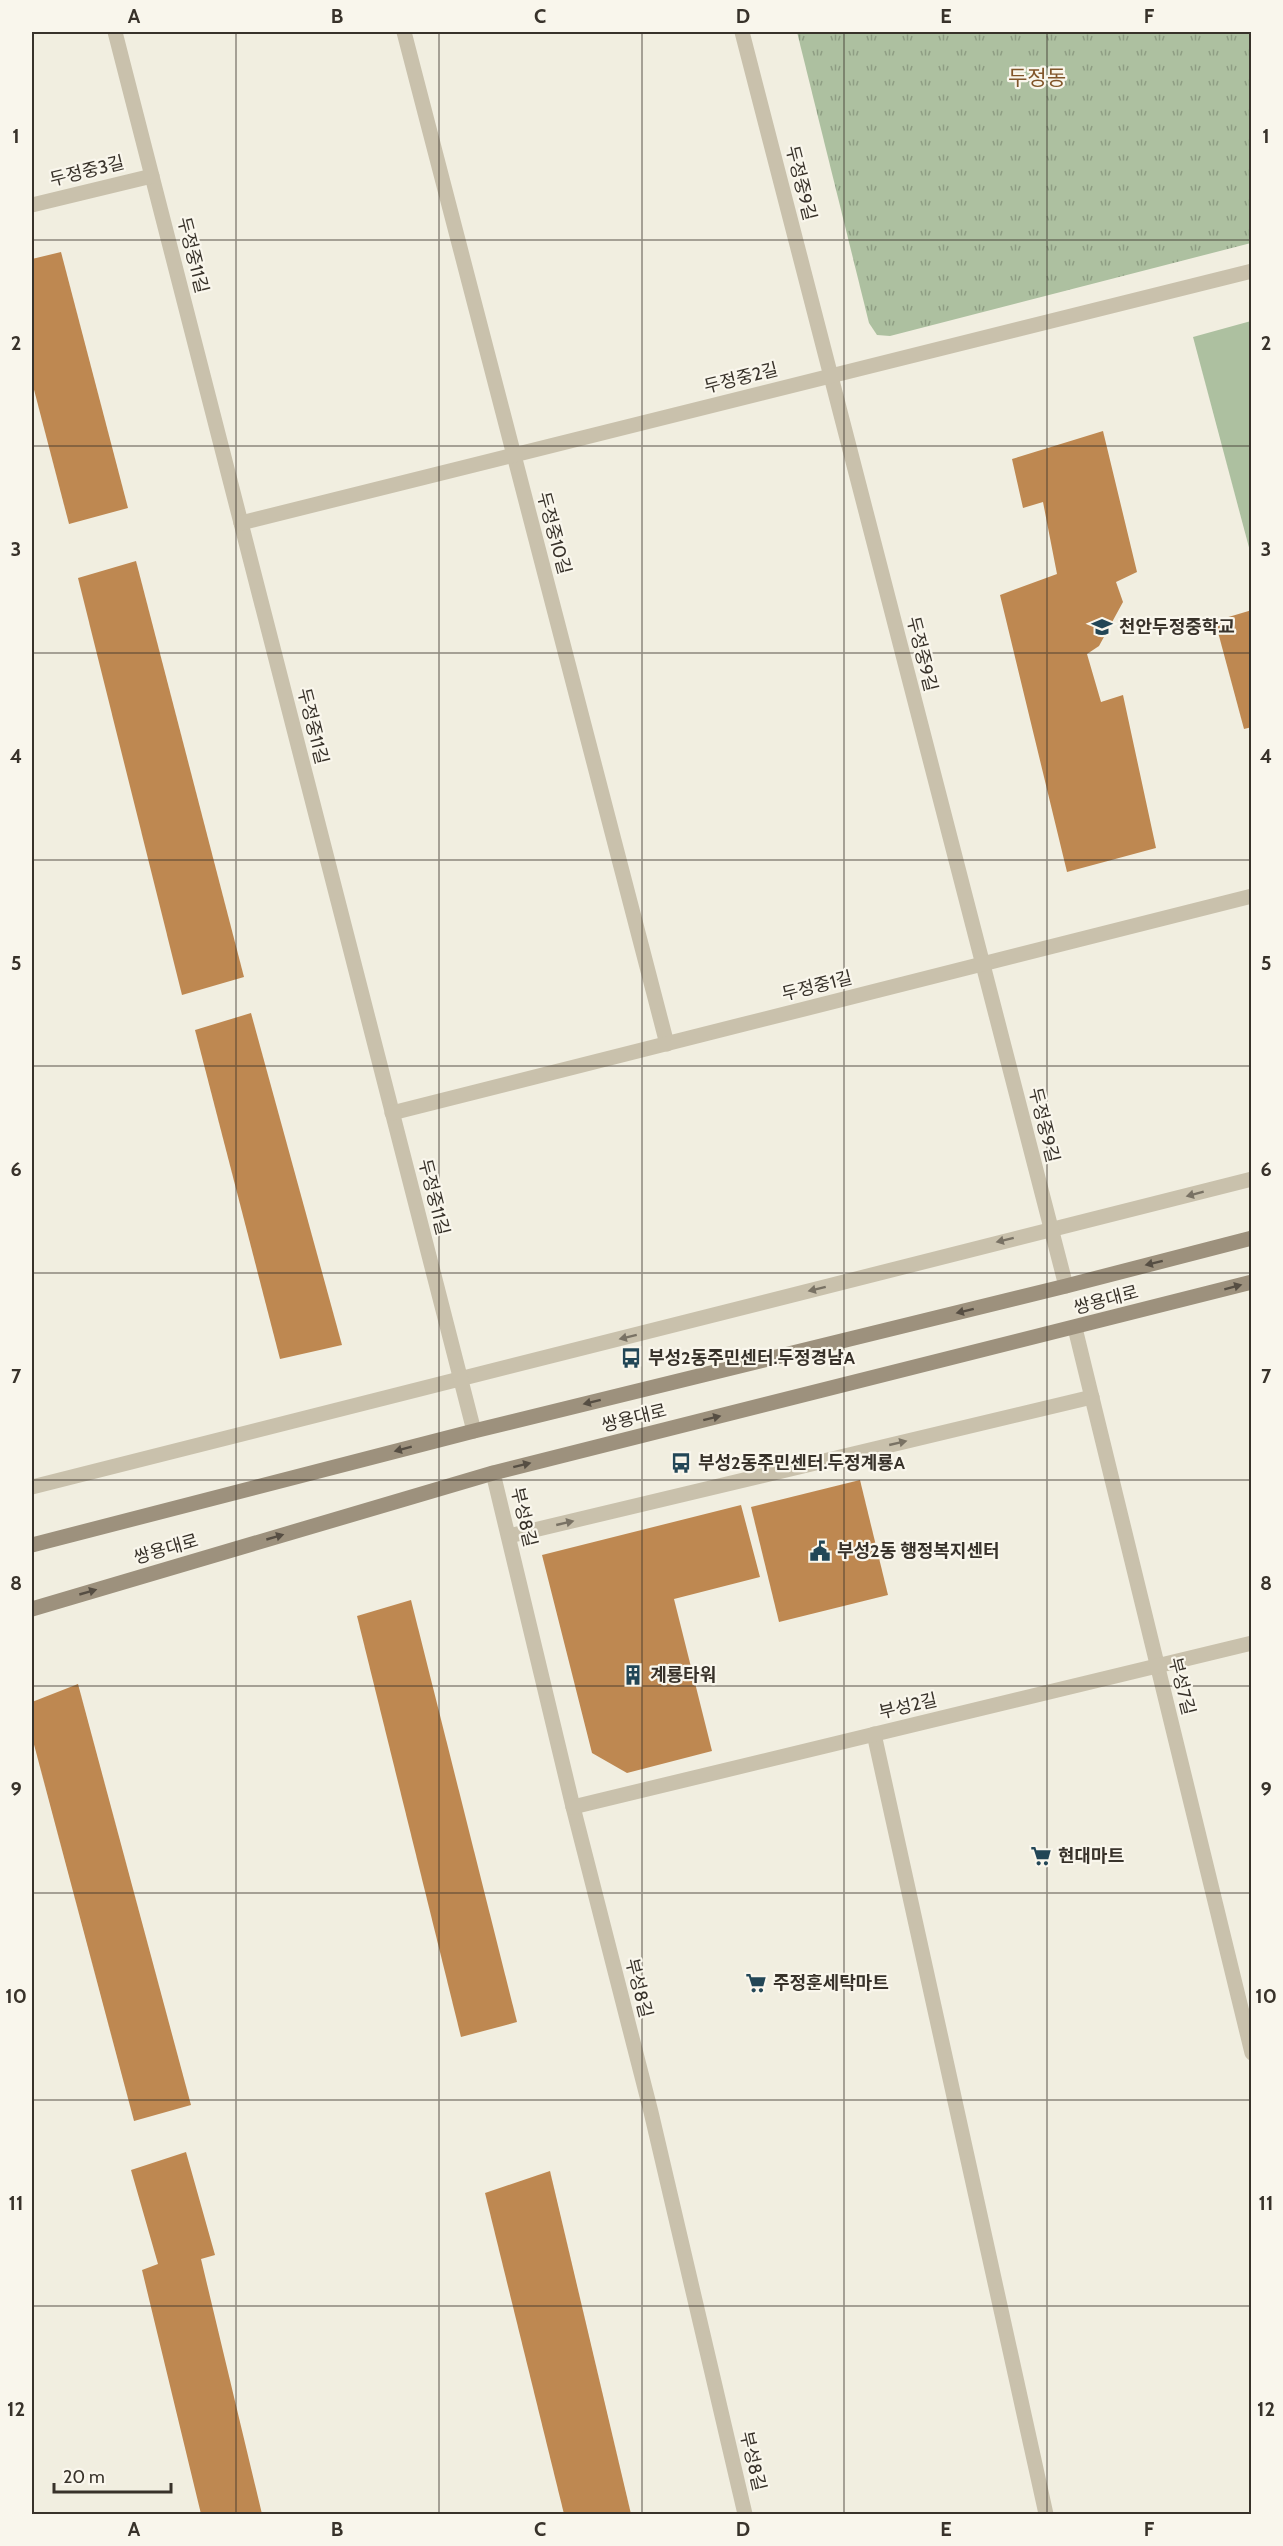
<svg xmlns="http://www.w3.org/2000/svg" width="1283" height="2546" viewBox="0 0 1283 2546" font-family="Cabin,'Noto Sans KR',sans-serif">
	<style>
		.grass { fill: url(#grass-tufts) }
		.pitch { fill: #adc0a0 }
		.building { fill: #be8851 }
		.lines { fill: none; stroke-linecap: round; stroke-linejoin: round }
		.lane { stroke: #c9c1ac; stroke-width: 15 }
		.street { stroke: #c9c1ac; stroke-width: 15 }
		.secondary { stroke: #9d917d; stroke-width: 15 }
		.oneway { fill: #797264 }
		.oneway2 { fill: #564e43 }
		.grid { fill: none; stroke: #38322a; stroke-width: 1.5; stroke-opacity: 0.55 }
		.labels { text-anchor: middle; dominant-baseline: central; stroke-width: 4.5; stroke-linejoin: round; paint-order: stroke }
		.street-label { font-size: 18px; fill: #38322a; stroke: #f9f6ec }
		.poi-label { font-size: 18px; font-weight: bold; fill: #38322a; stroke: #f9f6ec; text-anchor: start }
		.quarter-label { font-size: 21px; fill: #815529; stroke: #f9f6ec }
		.neatline { fill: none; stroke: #38322a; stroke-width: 2 }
		.grid-label { font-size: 20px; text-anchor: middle; font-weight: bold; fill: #38322a }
	</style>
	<defs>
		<pattern id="grass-tufts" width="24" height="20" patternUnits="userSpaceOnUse" patternTransform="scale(1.5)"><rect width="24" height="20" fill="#adc0a0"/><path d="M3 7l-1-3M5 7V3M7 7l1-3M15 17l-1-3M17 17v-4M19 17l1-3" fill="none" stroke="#8e9d83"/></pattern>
	</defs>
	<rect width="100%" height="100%" fill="#f1eee0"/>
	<path class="grass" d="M 797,32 L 1251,32 L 1251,243 L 890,336 L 877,335 L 869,323 Z"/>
	<path class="pitch" d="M 1251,321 L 1252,321 L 1251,555 L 1193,337 Z"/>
	<g class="building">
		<path d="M 61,252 L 128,508 L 69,524 L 32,382 L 32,259 Z"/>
		<path d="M 1103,431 L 1137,572 L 1116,582 L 1123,602 L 1099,646 L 1087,654 L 1101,702 L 1123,695 L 1156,848 L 1067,872 L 1000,595 L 1057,574 L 1043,502 L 1023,508 L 1012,459 Z"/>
		<path d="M 136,561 L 244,977 L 182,995 L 78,578 Z"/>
		<path d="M 1252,610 L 1252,727 L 1244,729 L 1215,621 Z"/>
		<path d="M 251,1013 L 342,1345 L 280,1359 L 195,1030 Z"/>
		<path d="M 860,1480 L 888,1595 L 779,1622 L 751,1507 Z"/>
		<path d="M 741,1505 L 760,1577 L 674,1599 L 712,1751 L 627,1773 L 592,1753 L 542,1555 Z"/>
		<path d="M 411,1600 L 517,2022 L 461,2037 L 357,1616 Z"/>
		<path d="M 78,1684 L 191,2105 L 134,2121 L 32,1737 L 32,1702 Z"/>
		<path d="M 186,2152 L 215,2255 L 201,2259 L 262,2514 L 201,2514 L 142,2270 L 158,2264 L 131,2170 Z"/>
		<path d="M 550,2171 L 631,2514 L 564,2514 L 485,2193 Z"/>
	</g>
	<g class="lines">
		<g class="lane">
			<path d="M 32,1487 L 1252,1179"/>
			<path d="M 509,1536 L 1092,1397"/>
		</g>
		<g class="street">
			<path d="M 115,32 L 474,1431"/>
			<path d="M 404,32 L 667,1044"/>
			<path d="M 742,32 L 1066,1286"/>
			<path d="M 32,205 L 152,176"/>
			<path d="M 241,523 L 1252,271"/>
			<path d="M 392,1113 L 1252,896"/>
			<path d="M 1075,1328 L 1252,2053"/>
			<path d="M 493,1473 L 573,1807 L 651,2112 L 745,2514"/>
			<path d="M 874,1734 L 1046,2514"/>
			<path d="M 573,1807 L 1252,1643"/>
		</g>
		<g class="secondary">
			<path d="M 32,1545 L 474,1431 L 1066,1286 L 1252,1238"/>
			<path d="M 32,1609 L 493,1473 L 1252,1282"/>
		</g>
	</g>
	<defs><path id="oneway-solid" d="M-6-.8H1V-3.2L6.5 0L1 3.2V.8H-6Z" transform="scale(1.5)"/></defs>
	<g class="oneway">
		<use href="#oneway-solid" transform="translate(1195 1194) rotate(165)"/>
		<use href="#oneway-solid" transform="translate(1005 1240) rotate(166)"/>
		<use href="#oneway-solid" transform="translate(817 1289) rotate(166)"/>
		<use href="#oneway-solid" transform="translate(628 1337) rotate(166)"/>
		<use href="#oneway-solid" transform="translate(898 1443) rotate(-13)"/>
		<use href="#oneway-solid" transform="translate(565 1523) rotate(-13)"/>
	</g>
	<g class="oneway2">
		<use href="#oneway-solid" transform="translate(1154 1263) rotate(166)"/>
		<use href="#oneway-solid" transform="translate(1233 1287) rotate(-15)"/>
		<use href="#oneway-solid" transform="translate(965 1311) rotate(166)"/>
		<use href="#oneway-solid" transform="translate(592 1402) rotate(166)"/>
		<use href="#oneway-solid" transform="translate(712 1418) rotate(-14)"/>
		<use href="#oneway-solid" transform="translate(403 1449) rotate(165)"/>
		<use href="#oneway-solid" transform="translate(522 1465) rotate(-14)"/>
		<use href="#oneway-solid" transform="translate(275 1537) rotate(-16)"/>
		<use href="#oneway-solid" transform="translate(88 1592) rotate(-16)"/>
	</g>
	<path class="grid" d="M 236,32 L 236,2514M 439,32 L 439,2514M 642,32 L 642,2514M 844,32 L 844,2514M 1047,32 L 1047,2514M 32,240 L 1252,240M 32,446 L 1252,446M 32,653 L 1252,653M 32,860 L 1252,860M 32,1066 L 1252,1066M 32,1273 L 1252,1273M 32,1480 L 1252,1480M 32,1686 L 1252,1686M 32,1893 L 1252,1893M 32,2100 L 1252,2100M 32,2306 L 1252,2306"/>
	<defs>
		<g id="school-bare" transform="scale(1.62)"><path d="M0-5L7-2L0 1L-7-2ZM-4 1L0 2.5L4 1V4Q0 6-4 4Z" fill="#224656" stroke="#f9f6ec" stroke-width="2.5" paint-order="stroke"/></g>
		<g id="bus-bare" transform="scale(1.62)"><path d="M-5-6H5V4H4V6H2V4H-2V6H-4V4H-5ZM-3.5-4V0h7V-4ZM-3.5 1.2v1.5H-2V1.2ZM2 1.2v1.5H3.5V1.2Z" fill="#224656" stroke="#f9f6ec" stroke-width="2.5" paint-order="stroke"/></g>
		<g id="civic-bare" transform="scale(1.62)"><path d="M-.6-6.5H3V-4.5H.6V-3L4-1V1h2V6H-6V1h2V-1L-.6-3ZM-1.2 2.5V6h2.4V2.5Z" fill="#224656" stroke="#f9f6ec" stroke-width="2.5" paint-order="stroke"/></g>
		<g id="building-bare" transform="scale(1.62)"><path d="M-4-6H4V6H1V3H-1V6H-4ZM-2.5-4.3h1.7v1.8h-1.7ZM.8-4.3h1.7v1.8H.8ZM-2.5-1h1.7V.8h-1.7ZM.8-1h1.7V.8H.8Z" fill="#224656" stroke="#f9f6ec" stroke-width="2.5" paint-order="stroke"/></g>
		<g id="supermarket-bare" transform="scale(1.62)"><path d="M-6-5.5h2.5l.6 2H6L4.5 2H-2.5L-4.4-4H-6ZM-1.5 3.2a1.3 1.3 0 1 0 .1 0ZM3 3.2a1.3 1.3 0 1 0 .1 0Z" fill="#224656" stroke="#f9f6ec" stroke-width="2.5" paint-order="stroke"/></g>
	</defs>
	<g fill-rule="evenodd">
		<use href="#school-bare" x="1102" y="627"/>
		<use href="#bus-bare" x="631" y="1358"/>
		<use href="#bus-bare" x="681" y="1463"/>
		<use href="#civic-bare" x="820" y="1551"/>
		<use href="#building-bare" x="633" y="1675"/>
		<use href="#supermarket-bare" x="1041" y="1856"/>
		<use href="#supermarket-bare" x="756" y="1983"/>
	</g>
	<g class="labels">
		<g class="street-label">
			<text transform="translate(87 171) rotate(-14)">두정중3길</text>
			<text transform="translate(801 183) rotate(76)">두정중9길</text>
			<text transform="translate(193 255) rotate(76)">두정중11길</text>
			<text transform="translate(741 378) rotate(-14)">두정중2길</text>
			<text transform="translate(554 533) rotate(75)">두정중10길</text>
			<text transform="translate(922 654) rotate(76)">두정중9길</text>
			<text transform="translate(313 726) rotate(76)">두정중11길</text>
			<text transform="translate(817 986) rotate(-14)">두정중1길</text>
			<text transform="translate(1044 1125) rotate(76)">두정중9길</text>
			<text transform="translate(434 1197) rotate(76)">두정중11길</text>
			<text transform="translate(1106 1300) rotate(-15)">쌍용대로</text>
			<text transform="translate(634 1418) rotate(-14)">쌍용대로</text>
			<text transform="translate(524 1517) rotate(77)">부성8길</text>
			<text transform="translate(166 1549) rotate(-16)">쌍용대로</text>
			<text transform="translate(1182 1686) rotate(76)">부성7길</text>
			<text transform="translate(908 1706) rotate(-13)">부성2길</text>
			<text transform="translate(639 1988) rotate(76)">부성8길</text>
			<text transform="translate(753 2461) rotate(77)">부성8길</text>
		</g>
		<g class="poi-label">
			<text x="1119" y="627">천안두정중학교</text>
			<text x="648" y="1358">부성2동주민센터.두정경남A</text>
			<text x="698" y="1463">부성2동주민센터.두정계룡A</text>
			<text x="837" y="1551">부성2동 행정복지센터</text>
			<text x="650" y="1675">계룡타워</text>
			<text x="1058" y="1856">현대마트</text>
			<text x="773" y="1983">주정훈세탁마트</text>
		</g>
		<g class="quarter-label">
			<text x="1037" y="77">두정동</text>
		</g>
	</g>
	<rect width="1283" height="2546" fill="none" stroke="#f9f6ec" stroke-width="66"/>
	<path d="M54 2483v9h117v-9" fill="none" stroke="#38322a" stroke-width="3"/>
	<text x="63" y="2483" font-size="18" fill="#38322a" stroke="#f9f6ec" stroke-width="4.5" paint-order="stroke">20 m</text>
	<rect x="33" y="33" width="1217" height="2480" class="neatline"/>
	<g class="grid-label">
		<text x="134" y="23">A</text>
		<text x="337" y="23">B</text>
		<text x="540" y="23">C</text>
		<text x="743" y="23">D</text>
		<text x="946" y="23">E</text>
		<text x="1149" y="23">F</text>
		<text x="16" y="143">1</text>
		<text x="1266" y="143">1</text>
		<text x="16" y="350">2</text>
		<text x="1266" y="350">2</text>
		<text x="16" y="556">3</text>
		<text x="1266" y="556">3</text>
		<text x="16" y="763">4</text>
		<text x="1266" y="763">4</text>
		<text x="16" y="970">5</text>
		<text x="1266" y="970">5</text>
		<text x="16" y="1176">6</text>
		<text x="1266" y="1176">6</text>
		<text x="16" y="1383">7</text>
		<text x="1266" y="1383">7</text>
		<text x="16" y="1590">8</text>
		<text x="1266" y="1590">8</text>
		<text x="16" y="1796">9</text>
		<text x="1266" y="1796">9</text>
		<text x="16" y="2003">10</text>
		<text x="1266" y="2003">10</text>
		<text x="16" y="2210">11</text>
		<text x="1266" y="2210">11</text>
		<text x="16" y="2416">12</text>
		<text x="1266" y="2416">12</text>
		<text x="134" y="2536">A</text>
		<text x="337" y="2536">B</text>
		<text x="540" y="2536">C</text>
		<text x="743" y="2536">D</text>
		<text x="946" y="2536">E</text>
		<text x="1149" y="2536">F</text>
	</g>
</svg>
